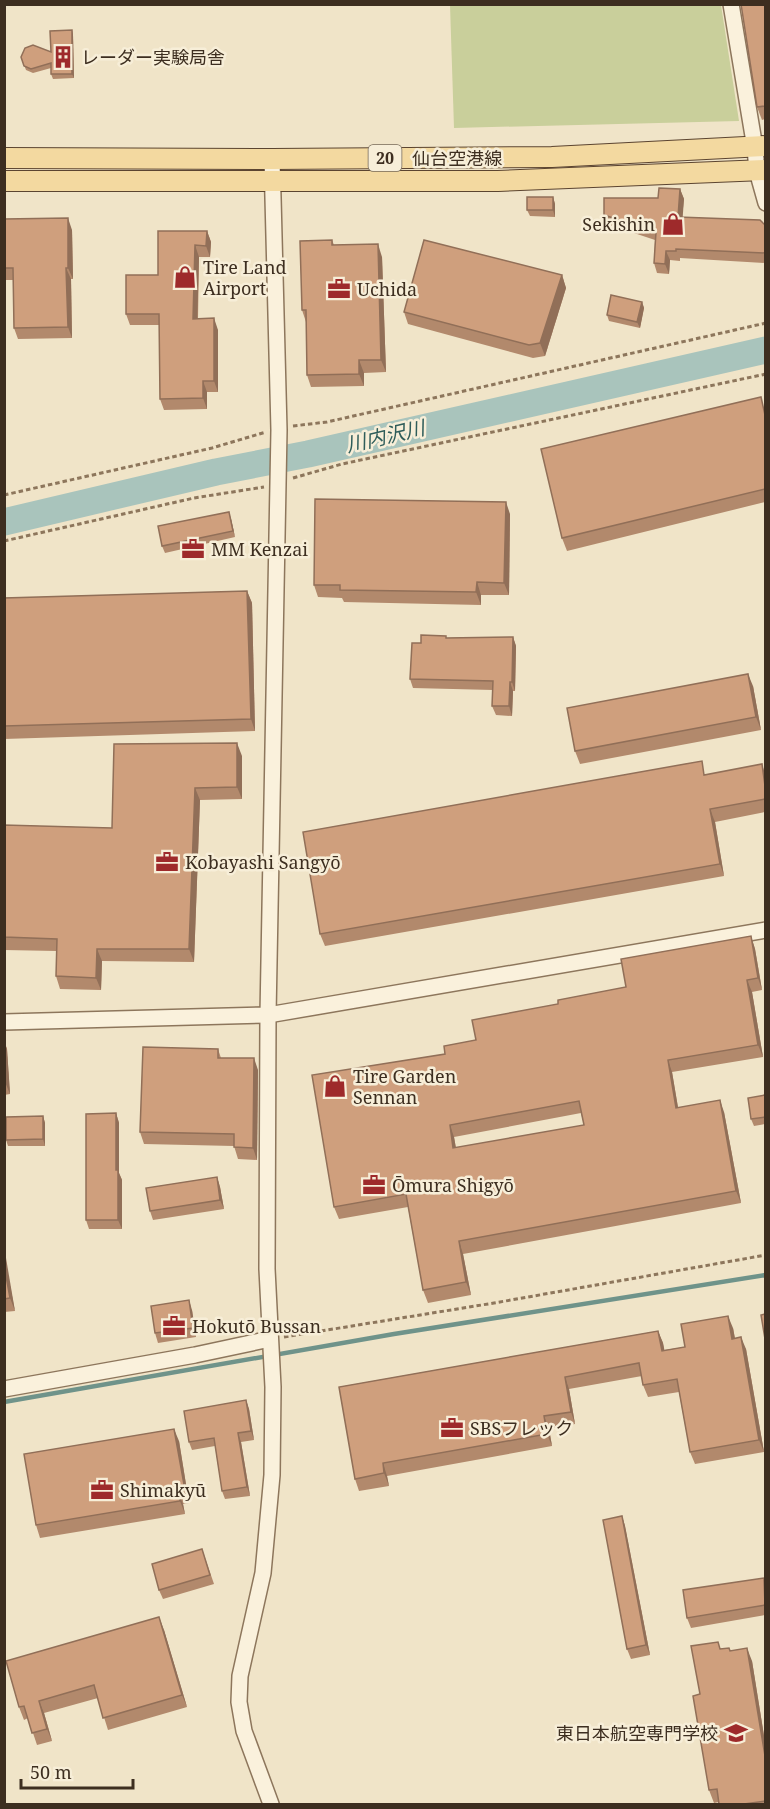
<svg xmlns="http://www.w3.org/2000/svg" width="770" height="1809" viewBox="0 0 770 1809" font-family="'Noto Serif','Noto Sans JP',serif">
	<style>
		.green { fill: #c9cf9b }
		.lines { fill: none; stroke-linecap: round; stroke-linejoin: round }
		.stream { stroke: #6f938a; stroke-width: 4.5 }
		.river { stroke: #a9c4bc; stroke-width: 27 }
		.minor-casing { stroke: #8d765c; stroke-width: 18 }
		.major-casing { stroke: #5b4430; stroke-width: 22 }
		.path { stroke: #8d765c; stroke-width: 3; stroke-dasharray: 4.5 3; stroke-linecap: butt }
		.minor { stroke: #faf1dc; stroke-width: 15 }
		.major { stroke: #f3d9a0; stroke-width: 20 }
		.wall { fill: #b2896c; fill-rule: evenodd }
		.shaded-wall { fill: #916f58 }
		.building { fill: #cf9f7d; stroke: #916f58; stroke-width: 1.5; fill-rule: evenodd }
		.labels { text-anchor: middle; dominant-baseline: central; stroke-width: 5; stroke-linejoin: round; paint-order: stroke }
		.shield { fill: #f7eed8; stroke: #756857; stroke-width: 1.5 }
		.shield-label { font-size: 16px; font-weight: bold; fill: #3d2e20 }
		.poi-label { font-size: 18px; fill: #3d2e20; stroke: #f7eed8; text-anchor: start }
		.street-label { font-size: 18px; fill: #3d2e20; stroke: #f7eed8 }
		.water-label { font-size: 20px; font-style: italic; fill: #2f5d5a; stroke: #f7eed8 }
	</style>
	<rect width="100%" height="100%" fill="#f0e4c8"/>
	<path class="green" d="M 450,5 L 721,5 L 739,121 L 454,128 Z"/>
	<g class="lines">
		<path class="stream" d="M 4,1402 L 394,1334 L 766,1275"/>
		<path class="river" d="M 4,522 L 216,472 L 308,454 L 766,350"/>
		<g class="minor-casing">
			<g id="minor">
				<path d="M 731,4 L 755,148 L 757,171 L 766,203"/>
				<path d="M 4,1022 L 268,1015 L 766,930"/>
				<path d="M 4,1389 L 195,1355 L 270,1339"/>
				<path d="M 271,1804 L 244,1731 L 239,1702 L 240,1676 L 263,1573 L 272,1475 L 273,1387 L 267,1269 L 268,1015 L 279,430 L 272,159"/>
			</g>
		</g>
		<g class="major-casing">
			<g id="major">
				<path d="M 4,158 L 272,159 L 552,157 L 766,146"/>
				<path d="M 4,181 L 498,181 L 766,170"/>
			</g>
		</g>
		<g class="path">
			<path d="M 293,426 L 327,422 L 349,417 L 766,323"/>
			<path d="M 293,478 L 342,464 L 766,374"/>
			<path d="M 4,495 L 212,448 L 266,432"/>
			<path d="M 4,541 L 194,498 L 264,487"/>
			<path d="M 284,1337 L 494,1303 L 766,1255"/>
		</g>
		<use href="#minor" class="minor"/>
		<use href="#major" class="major"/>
	</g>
	<g class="wall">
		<path d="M 765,4 L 765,119 L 762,120 L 757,107 Z"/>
		<path d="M 72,30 L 73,35 L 74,78 L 53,79 L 51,74 L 51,68 L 33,73 L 26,70 L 21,57 L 51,52 Z"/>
		<path d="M 680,189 L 684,199 L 682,217 L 765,225 L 765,263 L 680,258 L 680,261 L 670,260 L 669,274 L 657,273 L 654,263 L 655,240 L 607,224 L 604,215 L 658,198 Z"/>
		<path d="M 553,197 L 555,204 L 555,217 L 530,216 L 527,210 Z"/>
		<path d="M 4,219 L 72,230 L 73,279 L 71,279 L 72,338 L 18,339 L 14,328 L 13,280 L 4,280 Z"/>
		<path d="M 207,231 L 211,242 L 210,257 L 199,257 L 198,319 L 218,330 L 218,392 L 207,392 L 207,409 L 164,410 L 160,399 L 159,325 L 130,325 L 126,314 L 158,275 Z"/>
		<path d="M 332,240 L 334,245 L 382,257 L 386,372 L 364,373 L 364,386 L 311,387 L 307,375 L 306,322 L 302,310 Z"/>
		<path d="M 562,275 L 566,288 L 545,356 L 533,358 L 408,324 L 404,312 Z"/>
		<path d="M 642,302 L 644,308 L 640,328 L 609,321 L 607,315 Z"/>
		<path d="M 765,409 L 765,502 L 567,551 L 562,538 Z"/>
		<path d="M 510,514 L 509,595 L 481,595 L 481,605 L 344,602 L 342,598 L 318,597 L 314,585 Z"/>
		<path d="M 231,519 L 235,537 L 165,553 L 162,546 Z"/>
		<path d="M 247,591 L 252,603 L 255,731 L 4,739 L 4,598 Z"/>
		<path d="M 446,636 L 446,638 L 513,637 L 516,646 L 515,691 L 513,691 L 512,716 L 496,715 L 492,706 L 493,690 L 413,688 L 410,679 L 421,643 Z"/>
		<path d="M 753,686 L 761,730 L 580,764 L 575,751 Z"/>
		<path d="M 242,756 L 242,799 L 200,800 L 194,962 L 102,961 L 101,990 L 60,989 L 56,976 L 57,951 L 4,950 L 4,825 L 112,828 Z"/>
		<path d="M 706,774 L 765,774 L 765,812 L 715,822 L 724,876 L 325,946 L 320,934 Z"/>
		<path d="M 751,936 L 755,949 L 762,990 L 752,992 L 763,1057 L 672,1072 L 678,1107 L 724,1112 L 741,1203 L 463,1254 L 471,1295 L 428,1303 L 423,1290 L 408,1207 L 339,1219 L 334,1207 L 445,1054 L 558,1004 L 626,987 ZM 581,1113 L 584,1125 L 456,1148 L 454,1137 Z"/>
		<path d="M 4,1041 L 7,1049 L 10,1094 L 4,1095 Z"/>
		<path d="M 218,1049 L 221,1058 L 258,1070 L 257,1160 L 238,1159 L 234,1146 L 144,1144 L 140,1132 Z"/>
		<path d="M 765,1095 L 765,1124 L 754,1126 L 751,1119 Z"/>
		<path d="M 116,1113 L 119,1123 L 119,1173 L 122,1180 L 122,1229 L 89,1229 L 86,1220 Z"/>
		<path d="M 43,1116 L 45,1123 L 45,1146 L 8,1146 L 6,1140 Z"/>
		<path d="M 217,1177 L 220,1187 L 224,1209 L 153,1220 L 150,1211 Z"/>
		<path d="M 4,1255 L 15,1311 L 4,1312 Z"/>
		<path d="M 192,1310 L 196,1337 L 158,1343 L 155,1333 Z"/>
		<path d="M 733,1328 L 735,1338 L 746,1349 L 764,1452 L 695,1464 L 690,1452 L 679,1392 L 648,1397 L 643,1385 L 642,1376 L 569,1389 L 575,1424 L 549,1429 L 552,1446 L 387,1476 L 389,1486 L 359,1491 L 355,1479 L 339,1387 L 658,1331 L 663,1343 L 664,1350 L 685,1347 Z"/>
		<path d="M 246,1400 L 249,1409 L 254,1440 L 241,1442 L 250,1496 L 225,1499 L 222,1491 L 215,1446 L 192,1450 L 189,1442 Z"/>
		<path d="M 179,1441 L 189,1503 L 183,1504 L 185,1514 L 40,1538 L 36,1525 Z"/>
		<path d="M 622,1516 L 625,1526 L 650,1655 L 631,1659 L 627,1649 Z"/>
		<path d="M 202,1549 L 214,1584 L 163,1599 L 159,1590 Z"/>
		<path d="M 765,1581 L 765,1615 L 691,1628 L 687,1618 Z"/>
		<path d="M 164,1630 L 187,1707 L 108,1730 L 98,1698 L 44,1713 L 52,1741 L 37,1745 L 28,1718 L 24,1720 L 19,1707 Z"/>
		<path d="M 721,1649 L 730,1651 L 752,1661 L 765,1742 L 765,1804 L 719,1804 L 719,1802 L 714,1803 L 709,1790 L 700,1694 Z"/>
	</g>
	<g class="shaded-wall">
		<path d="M 72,30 L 73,35 L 74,78 L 72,74 Z"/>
		<path d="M 680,189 L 684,199 L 682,226 L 678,217 Z"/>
		<path d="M 553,197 L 555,204 L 555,217 L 553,210 Z"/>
		<path d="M 68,218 L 72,230 L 73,279 L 68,268 Z"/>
		<path d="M 207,231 L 211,242 L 210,257 L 206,246 Z"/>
		<path d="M 378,244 L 382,257 L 386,372 L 381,360 Z"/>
		<path d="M 195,245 L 199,257 L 197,330 L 193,319 Z"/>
		<path d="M 666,251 L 670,260 L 669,274 L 665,264 Z"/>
		<path d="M 66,268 L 71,279 L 72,338 L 68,327 Z"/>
		<path d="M 562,275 L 566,288 L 545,356 L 540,343 Z"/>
		<path d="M 642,302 L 644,308 L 640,328 L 637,322 Z"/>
		<path d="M 214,318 L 218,330 L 218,392 L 214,381 Z"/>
		<path d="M 359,360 L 364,373 L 364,386 L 359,374 Z"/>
		<path d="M 203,381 L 207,392 L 207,409 L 203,398 Z"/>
		<path d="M 506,502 L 510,514 L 509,595 L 504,583 Z"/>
		<path d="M 229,512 L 231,519 L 235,537 L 233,531 Z"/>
		<path d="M 477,582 L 481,595 L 481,605 L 476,592 Z"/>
		<path d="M 247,591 L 252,603 L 255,731 L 251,719 Z"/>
		<path d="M 513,637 L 516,646 L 515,691 L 512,682 Z"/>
		<path d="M 748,674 L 753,686 L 761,730 L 756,717 Z"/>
		<path d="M 510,682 L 513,691 L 512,716 L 509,706 Z"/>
		<path d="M 237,743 L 242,756 L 242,799 L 237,787 Z"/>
		<path d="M 762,764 L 765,774 L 765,786 Z"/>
		<path d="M 195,788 L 200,800 L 194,962 L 189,949 Z"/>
		<path d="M 710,809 L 715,822 L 724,876 L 720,864 Z"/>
		<path d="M 751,936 L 755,949 L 762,990 L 758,978 Z"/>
		<path d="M 97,949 L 102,961 L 101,990 L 96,978 Z"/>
		<path d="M 747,980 L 752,992 L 763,1057 L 758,1045 Z"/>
		<path d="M 4,1041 L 7,1049 L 10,1094 L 5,1082 Z"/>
		<path d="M 254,1058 L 258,1070 L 257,1160 L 253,1148 Z"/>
		<path d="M 668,1060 L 672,1072 L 680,1120 L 676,1108 Z"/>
		<path d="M 720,1100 L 724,1112 L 741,1203 L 736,1191 Z"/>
		<path d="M 116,1113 L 119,1123 L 119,1173 L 122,1180 L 122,1229 L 118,1220 L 116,1170 Z"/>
		<path d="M 43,1116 L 45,1123 L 45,1146 L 43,1139 Z"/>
		<path d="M 450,1125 L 454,1137 L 458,1161 L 453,1148 Z"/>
		<path d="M 217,1177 L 220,1187 L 224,1209 L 220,1200 Z"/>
		<path d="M 459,1241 L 463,1254 L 471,1295 L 466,1282 Z"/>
		<path d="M 4,1255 L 6,1258 L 15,1311 L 10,1298 L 4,1265 Z"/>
		<path d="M 189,1300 L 192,1310 L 196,1337 L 193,1328 Z"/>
		<path d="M 728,1316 L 733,1328 L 737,1351 L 732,1339 Z"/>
		<path d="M 658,1331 L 663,1343 L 667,1363 L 662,1351 Z"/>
		<path d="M 741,1337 L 746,1349 L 764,1452 L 759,1440 Z"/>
		<path d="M 565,1377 L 569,1389 L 575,1424 L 571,1412 Z"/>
		<path d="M 246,1400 L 249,1409 L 254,1440 L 251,1431 Z"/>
		<path d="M 544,1416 L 549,1429 L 552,1446 L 547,1434 Z"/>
		<path d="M 174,1429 L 179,1441 L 189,1503 L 185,1490 Z"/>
		<path d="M 238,1433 L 241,1442 L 250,1496 L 247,1487 Z"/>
		<path d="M 383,1463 L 387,1476 L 389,1486 L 384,1473 Z"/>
		<path d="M 178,1492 L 183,1504 L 185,1514 L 180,1501 Z"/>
		<path d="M 622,1516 L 625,1526 L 650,1655 L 646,1645 Z"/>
		<path d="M 159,1617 L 164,1630 L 187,1707 L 182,1695 Z"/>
		<path d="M 747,1648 L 752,1661 L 765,1742 L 765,1756 Z"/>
		<path d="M 39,1701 L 44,1713 L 52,1741 L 47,1729 Z"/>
	</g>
	<g class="building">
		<path d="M 741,4 L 765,4 L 765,106 L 757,107 Z"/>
		<path d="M 72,30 L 72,74 L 51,74 L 51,63 L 31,69 L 24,66 L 21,57 L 25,48 L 33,45 L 51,52 L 50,31 Z"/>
		<path d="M 659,188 L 680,189 L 678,217 L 760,220 L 765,225 L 765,253 L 676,249 L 676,251 L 666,251 L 665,264 L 654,263 L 656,232 L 604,215 L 604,198 L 658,198 Z"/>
		<rect x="527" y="197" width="26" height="13"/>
		<path d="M 68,218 L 68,268 L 66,268 L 68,327 L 14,328 L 13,268 L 4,268 L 4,219 Z"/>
		<path d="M 158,231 L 207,231 L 206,246 L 195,245 L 193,319 L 214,318 L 214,381 L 203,381 L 203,398 L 160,399 L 159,314 L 126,314 L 126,275 L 158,275 Z"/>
		<path d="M 332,240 L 332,245 L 378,244 L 381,360 L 359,360 L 359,374 L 307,375 L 306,310 L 302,310 L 300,241 Z"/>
		<path d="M 424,240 L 562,275 L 540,343 L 529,345 L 404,312 Z"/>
		<path d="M 611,295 L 642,302 L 637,322 L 607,315 Z"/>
		<path d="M 761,397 L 765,415 L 765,489 L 562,538 L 541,449 Z"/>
		<path d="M 315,499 L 506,502 L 504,583 L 477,582 L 476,592 L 340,590 L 340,585 L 314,585 Z"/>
		<path d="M 229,512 L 233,531 L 162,546 L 158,526 Z"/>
		<path d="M 247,591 L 251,719 L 4,726 L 4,598 Z"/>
		<path d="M 421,635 L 446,636 L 446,638 L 513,637 L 512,682 L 510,682 L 509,706 L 492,706 L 493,681 L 410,679 L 412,643 L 421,643 Z"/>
		<path d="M 748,674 L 756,717 L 575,751 L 567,708 Z"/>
		<path d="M 237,743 L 237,787 L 195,788 L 189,949 L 97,949 L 96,978 L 56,976 L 57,939 L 4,937 L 4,825 L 112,828 L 114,744 Z"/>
		<path d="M 702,761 L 704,775 L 762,764 L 765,786 L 765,799 L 710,809 L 720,864 L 320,934 L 303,832 Z"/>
		<path d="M 751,936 L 758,978 L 747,980 L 758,1045 L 668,1060 L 676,1108 L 720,1100 L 736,1191 L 459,1241 L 466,1282 L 423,1290 L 406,1194 L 334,1207 L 312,1075 L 445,1054 L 444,1046 L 476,1040 L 472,1020 L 558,1004 L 558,1000 L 626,987 L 621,959 ZM 579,1101 L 584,1125 L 453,1148 L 450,1125 Z"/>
		<path d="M 143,1047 L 218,1049 L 218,1058 L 254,1058 L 253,1148 L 234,1147 L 234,1134 L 140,1132 Z"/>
		<path d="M 765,1095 L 765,1117 L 751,1119 L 748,1098 Z"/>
		<path d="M 116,1113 L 116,1170 L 118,1170 L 118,1220 L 86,1220 L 86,1114 Z"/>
		<path d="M 43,1116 L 43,1139 L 6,1140 L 6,1117 Z"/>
		<path d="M 217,1177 L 220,1200 L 150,1211 L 146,1188 Z"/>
		<path d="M 4,1265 L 10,1298 L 4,1299 Z"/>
		<path d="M 189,1300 L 193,1328 L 155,1333 L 151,1306 Z"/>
		<path d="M 765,1314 L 765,1339 L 761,1315 Z"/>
		<path d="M 728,1316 L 732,1339 L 741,1337 L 759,1440 L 690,1452 L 677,1379 L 643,1385 L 639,1363 L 565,1377 L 571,1412 L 544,1416 L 547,1434 L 383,1463 L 384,1473 L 355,1479 L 339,1387 L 658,1331 L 662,1351 L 685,1347 L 681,1324 Z"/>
		<path d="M 246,1400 L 251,1431 L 238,1433 L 247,1487 L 222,1491 L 214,1438 L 189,1442 L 184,1411 Z"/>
		<path d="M 174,1429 L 185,1490 L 178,1492 L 180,1501 L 36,1525 L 24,1454 Z"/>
		<path d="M 622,1516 L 646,1645 L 627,1649 L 603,1520 Z"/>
		<path d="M 202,1549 L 210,1575 L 159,1590 L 152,1564 Z"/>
		<path d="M 764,1578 L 765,1605 L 687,1618 L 683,1590 Z"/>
		<path d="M 159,1617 L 182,1695 L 103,1718 L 94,1685 L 39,1701 L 47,1729 L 32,1733 L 24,1706 L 19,1707 L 6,1661 Z"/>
		<path d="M 718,1642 L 720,1649 L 729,1648 L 730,1651 L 747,1648 L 765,1756 L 765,1801 L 744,1804 L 719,1804 L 717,1789 L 709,1790 L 693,1696 L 700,1694 L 691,1646 Z"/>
	</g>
	<defs>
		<g id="building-bare" transform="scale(1.8)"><path d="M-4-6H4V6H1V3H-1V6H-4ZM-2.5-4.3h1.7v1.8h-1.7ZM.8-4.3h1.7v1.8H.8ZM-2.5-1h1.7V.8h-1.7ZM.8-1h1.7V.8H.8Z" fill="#9e2a2b" stroke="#f7eed8" stroke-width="2.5" paint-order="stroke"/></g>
		<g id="shop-bare" transform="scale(1.8)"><path d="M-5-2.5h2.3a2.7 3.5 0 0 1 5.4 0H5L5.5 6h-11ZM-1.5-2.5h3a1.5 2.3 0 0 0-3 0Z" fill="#9e2a2b" stroke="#f7eed8" stroke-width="2.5" paint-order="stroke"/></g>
		<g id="office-bare" transform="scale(1.8)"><path d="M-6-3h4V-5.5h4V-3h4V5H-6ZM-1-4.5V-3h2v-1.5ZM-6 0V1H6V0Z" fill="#9e2a2b" stroke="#f7eed8" stroke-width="2.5" paint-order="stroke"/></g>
		<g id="school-bare" transform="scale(1.8)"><path d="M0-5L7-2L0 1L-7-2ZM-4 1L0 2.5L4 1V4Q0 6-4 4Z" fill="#9e2a2b" stroke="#f7eed8" stroke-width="2.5" paint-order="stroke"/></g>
	</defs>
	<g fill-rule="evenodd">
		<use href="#building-bare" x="63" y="57"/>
		<use href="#shop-bare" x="673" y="224"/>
		<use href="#shop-bare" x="185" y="277"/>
		<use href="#office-bare" x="339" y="289"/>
		<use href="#office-bare" x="193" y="549"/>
		<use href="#office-bare" x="167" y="862"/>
		<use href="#shop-bare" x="335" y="1086"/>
		<use href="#office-bare" x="374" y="1185"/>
		<use href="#office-bare" x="174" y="1326"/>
		<use href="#office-bare" x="452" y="1428"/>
		<use href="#office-bare" x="102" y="1490"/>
		<use href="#school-bare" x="736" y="1733"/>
	</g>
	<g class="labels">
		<rect class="shield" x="368.5" y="145" width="33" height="26" rx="4.5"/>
		<g class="shield-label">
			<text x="385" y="158">20</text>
		</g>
		<g class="poi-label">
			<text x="81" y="57">レーダー実験局舎</text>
			<text x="655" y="224" text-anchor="end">Sekishin</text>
			<text x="203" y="267">Tire Land<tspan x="203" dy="21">Airport</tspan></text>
			<text x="357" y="289">Uchida</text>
			<text x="211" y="549">MM Kenzai</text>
			<text x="185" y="862">Kobayashi Sangyō</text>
			<text x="353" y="1076">Tire Garden<tspan x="353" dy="21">Sennan</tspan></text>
			<text x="392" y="1185">Ōmura Shigyō</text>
			<text x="192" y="1326">Hokutō Bussan</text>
			<text x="470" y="1428">SBSフレック</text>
			<text x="120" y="1490">Shimakyū</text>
			<text x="718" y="1733" text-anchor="end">東日本航空専門学校</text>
		</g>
		<g class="street-label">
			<text x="457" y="158">仙台空港線</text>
		</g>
		<g class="water-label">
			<text transform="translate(385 436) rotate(-13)">川内沢川</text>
		</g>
	</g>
	<rect width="770" height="1809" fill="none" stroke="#3d2e20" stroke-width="12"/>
	<path d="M21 1779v9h112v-9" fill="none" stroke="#3d2e20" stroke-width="3"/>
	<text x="30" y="1779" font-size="18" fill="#3d2e20" stroke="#f7eed8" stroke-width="4.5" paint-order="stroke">50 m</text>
</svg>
